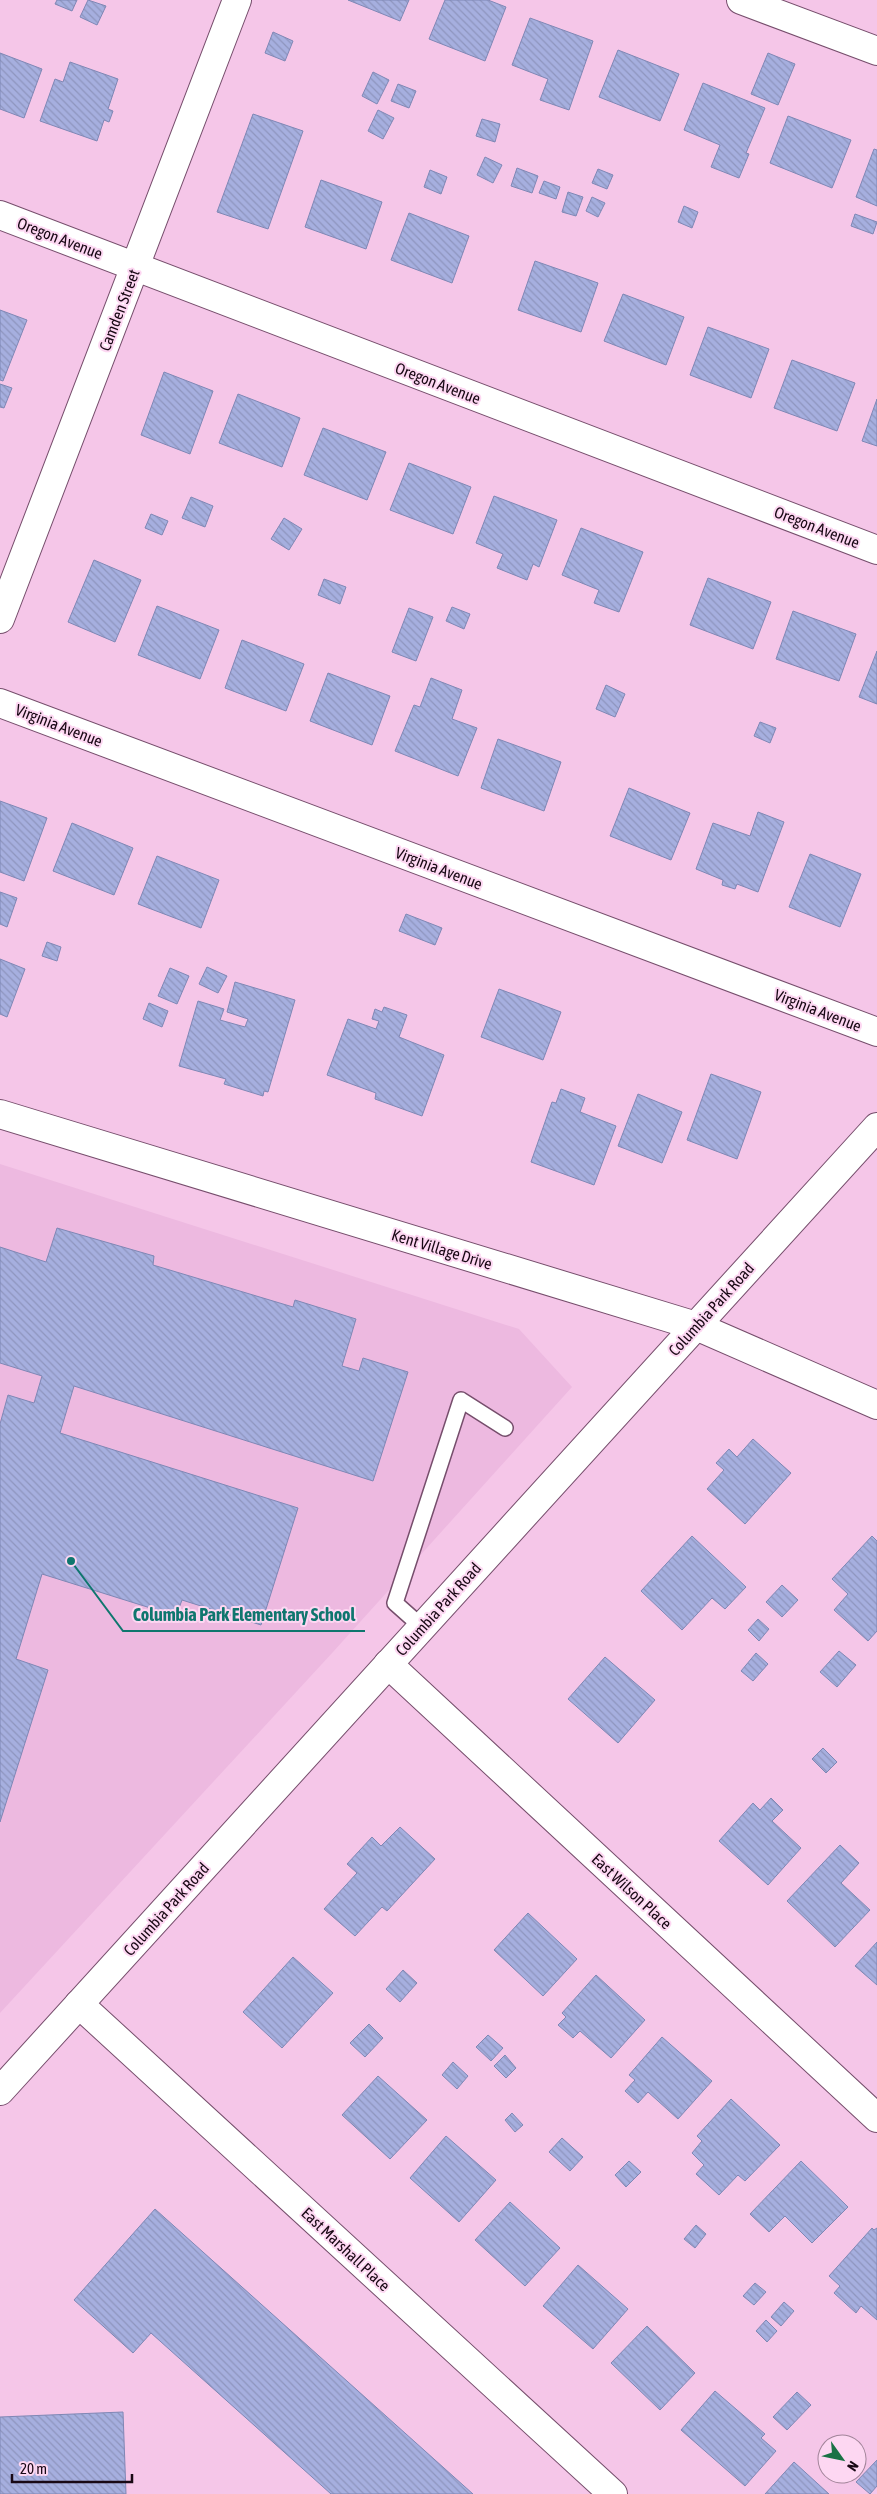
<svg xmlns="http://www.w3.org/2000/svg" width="877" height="2494" viewBox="0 0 877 2494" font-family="'Asap Condensed',sans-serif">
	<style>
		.built { fill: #edb9e0 }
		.building { fill: url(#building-back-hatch); stroke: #7f87b5 }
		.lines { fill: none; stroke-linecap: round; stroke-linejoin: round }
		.service-casing { stroke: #764e6c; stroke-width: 18 }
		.minor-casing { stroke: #764e6c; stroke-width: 30 }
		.tertiary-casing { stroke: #764e6c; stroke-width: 30 }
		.service { stroke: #fff; stroke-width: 15 }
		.minor { stroke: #fff; stroke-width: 28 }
		.tertiary { stroke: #fff; stroke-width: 28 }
		.labels { text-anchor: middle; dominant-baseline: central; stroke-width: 4; stroke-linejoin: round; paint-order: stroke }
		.street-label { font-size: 16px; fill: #180814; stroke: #fdd7f2 }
		.leader { fill: none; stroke: #0f766e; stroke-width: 2 }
		.callout-dot { fill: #0f766e; stroke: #fdd7f2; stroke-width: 2 }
		.callout-label { font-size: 18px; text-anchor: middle; font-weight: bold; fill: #0f766e; stroke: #fdd7f2; stroke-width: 4; stroke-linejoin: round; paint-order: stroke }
	</style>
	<defs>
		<pattern id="building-back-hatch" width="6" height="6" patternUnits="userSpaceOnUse" patternTransform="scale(1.25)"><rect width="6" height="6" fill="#a6afdf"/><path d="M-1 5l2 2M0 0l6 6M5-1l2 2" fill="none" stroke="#8e95be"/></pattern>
	</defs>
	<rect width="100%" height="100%" fill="#f5c6e8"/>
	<path class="built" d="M 0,1164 L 519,1329 L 572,1387 L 333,1652 L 0,2013 Z"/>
	<g class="building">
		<path d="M 57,0 L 77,0 L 72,11 L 55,4 Z"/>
		<path d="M 88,0 L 106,6 L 97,25 L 80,17 Z"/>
		<path d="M 348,0 L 409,0 L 400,21 Z"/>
		<path d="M 445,0 L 488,0 L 506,7 L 485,61 L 429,39 Z"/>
		<path d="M 530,18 L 593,41 L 569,110 L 540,100 L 548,79 L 512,65 Z"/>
		<path d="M 273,32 L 293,41 L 285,61 L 265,53 Z"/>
		<path d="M 618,50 L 679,74 L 660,121 L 599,97 Z"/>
		<path d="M 0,53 L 42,69 L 24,118 L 0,109 Z"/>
		<path d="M 768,53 L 795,64 L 778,105 L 751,94 Z"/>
		<path d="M 70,62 L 118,79 L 108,109 L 113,111 L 109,122 L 104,120 L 97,141 L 40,121 L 55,79 L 63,82 Z"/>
		<path d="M 373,72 L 389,80 L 377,104 L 362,96 Z"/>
		<path d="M 703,83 L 765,108 L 746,153 L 749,154 L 739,178 L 711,167 L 720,145 L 684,130 Z"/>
		<path d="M 398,84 L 416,91 L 409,108 L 391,101 Z"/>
		<path d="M 378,110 L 394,118 L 383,139 L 368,131 Z"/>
		<path d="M 253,114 L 303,131 L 268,229 L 217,212 Z"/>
		<path d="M 788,116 L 851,140 L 832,188 L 770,163 Z"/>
		<path d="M 482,119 L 500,124 L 495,142 L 476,136 Z"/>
		<path d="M 874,149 L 877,150 L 877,206 L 856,197 Z"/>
		<path d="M 485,157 L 502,165 L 493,183 L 477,175 Z"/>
		<path d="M 517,168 L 538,176 L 532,193 L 511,186 Z"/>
		<path d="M 598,169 L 613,175 L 607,189 L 592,183 Z"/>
		<path d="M 430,170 L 447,177 L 441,194 L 424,187 Z"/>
		<path d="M 321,180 L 382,202 L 366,249 L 305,227 Z"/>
		<path d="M 544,181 L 560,187 L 556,199 L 539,193 Z"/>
		<path d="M 568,192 L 583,197 L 576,216 L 562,212 Z"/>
		<path d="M 592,197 L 605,203 L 598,217 L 586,211 Z"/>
		<path d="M 684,206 L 698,212 L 692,228 L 678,222 Z"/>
		<path d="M 409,213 L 469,236 L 452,283 L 391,260 Z"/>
		<path d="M 855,214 L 877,222 L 873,234 L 851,226 Z"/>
		<path d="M 535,261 L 598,283 L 581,332 L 518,310 Z"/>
		<path d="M 623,294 L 684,317 L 666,365 L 604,341 Z"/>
		<path d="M 0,310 L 27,320 L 3,381 L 0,380 Z"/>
		<path d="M 708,327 L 769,349 L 751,398 L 690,375 Z"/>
		<path d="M 792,360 L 855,383 L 837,431 L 774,408 Z"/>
		<path d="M 164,372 L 213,391 L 190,454 L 141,435 Z"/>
		<path d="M 0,384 L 12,388 L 4,408 L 0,407 Z"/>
		<path d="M 238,394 L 300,418 L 282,467 L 219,443 Z"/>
		<path d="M 877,399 L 877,446 L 862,441 Z"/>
		<path d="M 323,428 L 386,452 L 367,500 L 304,475 Z"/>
		<path d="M 409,463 L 471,487 L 453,534 L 390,510 Z"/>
		<path d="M 494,496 L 557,520 L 539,567 L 533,564 L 527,580 L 497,568 L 503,554 L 476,543 Z"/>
		<path d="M 191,497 L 213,506 L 205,527 L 182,518 Z"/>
		<path d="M 151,514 L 168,521 L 162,535 L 145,528 Z"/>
		<path d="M 284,518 L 302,529 L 289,550 L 271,539 Z"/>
		<path d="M 581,528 L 643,552 L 619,612 L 594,603 L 599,590 L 562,575 Z"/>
		<path d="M 94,560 L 141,580 L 115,642 L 68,622 Z"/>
		<path d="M 708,578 L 771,602 L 753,649 L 690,625 Z"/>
		<path d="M 324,579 L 346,587 L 340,604 L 318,595 Z"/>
		<path d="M 157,606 L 219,630 L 200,679 L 138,655 Z"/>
		<path d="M 452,607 L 470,614 L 464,629 L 446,621 Z"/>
		<path d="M 409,608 L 433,617 L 416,661 L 392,652 Z"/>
		<path d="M 793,611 L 856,634 L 839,681 L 776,659 Z"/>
		<path d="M 242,640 L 304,664 L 286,711 L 225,688 Z"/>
		<path d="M 877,651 L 877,704 L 859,697 Z"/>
		<path d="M 328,673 L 390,696 L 372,745 L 310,721 Z"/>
		<path d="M 431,678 L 462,690 L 452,719 L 477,728 L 458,776 L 395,751 L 414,705 L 420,707 Z"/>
		<path d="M 606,685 L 625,694 L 615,717 L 596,709 Z"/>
		<path d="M 760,722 L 776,728 L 770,743 L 754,736 Z"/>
		<path d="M 498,739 L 561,762 L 544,811 L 481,788 Z"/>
		<path d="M 629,788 L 690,813 L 671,860 L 610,836 Z"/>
		<path d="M 0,801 L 47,818 L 24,881 L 0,872 Z"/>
		<path d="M 758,812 L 784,822 L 758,892 L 737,884 L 735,889 L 722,885 L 723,880 L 696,869 L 713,823 L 750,836 Z"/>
		<path d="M 72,823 L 133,848 L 114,895 L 53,871 Z"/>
		<path d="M 810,854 L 861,874 L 840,927 L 789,907 Z"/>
		<path d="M 157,856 L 219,880 L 201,928 L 138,904 Z"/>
		<path d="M 0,892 L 17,898 L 7,927 L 0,924 Z"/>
		<path d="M 406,914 L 442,928 L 435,945 L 399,931 Z"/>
		<path d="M 47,942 L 61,947 L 57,961 L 42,956 Z"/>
		<path d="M 0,959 L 25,969 L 7,1017 L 0,1014 Z"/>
		<path d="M 207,967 L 227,976 L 218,993 L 199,984 Z"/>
		<path d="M 170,968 L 189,976 L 177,1004 L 158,996 Z"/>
		<path d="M 235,982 L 295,1000 L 268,1092 L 264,1091 L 263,1096 L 224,1084 L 226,1079 L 179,1066 L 198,1001 L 224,1009 L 220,1020 L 245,1027 L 248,1019 L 227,1012 Z"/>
		<path d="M 499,989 L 561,1012 L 543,1060 L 481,1037 Z"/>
		<path d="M 149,1003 L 168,1011 L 162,1027 L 143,1019 Z"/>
		<path d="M 384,1007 L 407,1015 L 399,1037 L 444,1055 L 422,1116 L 375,1099 L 376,1093 L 327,1075 L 348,1019 L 376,1029 L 379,1021 L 372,1019 L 375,1009 L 382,1012 Z"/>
		<path d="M 711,1074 L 761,1092 L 737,1159 L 687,1140 Z"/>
		<path d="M 561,1089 L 585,1098 L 580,1112 L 616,1126 L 594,1185 L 531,1162 L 552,1102 L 556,1103 Z"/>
		<path d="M 638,1094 L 682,1112 L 662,1163 L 618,1146 Z"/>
		<path d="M 57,1228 L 154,1256 L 153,1265 L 293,1307 L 295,1300 L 356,1319 L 342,1366 L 359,1371 L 363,1358 L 408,1372 L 373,1481 L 74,1386 L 60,1433 L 298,1508 L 261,1625 L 182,1600 L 176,1616 L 42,1574 L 16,1659 L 48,1670 L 0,1822 L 0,1424 L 8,1395 L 34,1403 L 42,1376 L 0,1363 L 0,1247 L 46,1262 Z"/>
		<path d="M 753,1439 L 791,1473 L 745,1524 L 707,1489 L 724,1470 L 716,1463 L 729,1449 L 737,1457 Z"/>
		<path d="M 692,1536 L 746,1587 L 725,1609 L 712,1598 L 682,1630 L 641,1591 Z"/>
		<path d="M 872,1536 L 877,1541 L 877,1631 L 868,1641 L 834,1610 L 848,1594 L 832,1579 Z"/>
		<path d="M 782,1585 L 798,1600 L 782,1617 L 766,1602 Z"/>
		<path d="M 758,1619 L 769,1629 L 759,1641 L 748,1630 Z"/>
		<path d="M 839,1651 L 856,1665 L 837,1687 L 820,1672 Z"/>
		<path d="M 756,1653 L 768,1664 L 753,1681 L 741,1671 Z"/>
		<path d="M 605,1657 L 655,1700 L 618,1743 L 568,1699 Z"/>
		<path d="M 823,1748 L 837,1762 L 826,1773 L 812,1759 Z"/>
		<path d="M 771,1798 L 783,1810 L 772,1821 L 801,1848 L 768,1885 L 719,1841 L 753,1803 L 760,1810 Z"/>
		<path d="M 400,1827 L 435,1859 L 387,1911 L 382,1907 L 355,1936 L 324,1909 L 357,1873 L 347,1864 L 372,1837 L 381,1846 Z"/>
		<path d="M 840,1845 L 859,1863 L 841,1883 L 870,1910 L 835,1947 L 787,1901 Z"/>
		<path d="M 528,1913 L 577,1959 L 543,1996 L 494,1950 Z"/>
		<path d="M 877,1942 L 877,1985 L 855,1966 Z"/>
		<path d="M 293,1957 L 333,1993 L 282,2048 L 243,2012 Z"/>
		<path d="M 403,1970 L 417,1983 L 400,2002 L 386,1989 Z"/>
		<path d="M 596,1975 L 645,2020 L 611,2058 L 580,2031 L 573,2038 L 558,2025 L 566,2017 L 562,2013 Z"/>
		<path d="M 369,2024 L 383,2038 L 365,2057 L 350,2043 Z"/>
		<path d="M 488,2035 L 503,2048 L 491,2061 L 476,2047 Z"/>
		<path d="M 662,2037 L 712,2081 L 678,2119 L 648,2092 L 638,2103 L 625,2091 L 635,2080 L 629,2075 Z"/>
		<path d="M 505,2055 L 516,2068 L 506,2078 L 494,2066 Z"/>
		<path d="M 453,2062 L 468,2076 L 457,2089 L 442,2075 Z"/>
		<path d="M 378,2076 L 427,2120 L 390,2159 L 342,2115 Z"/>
		<path d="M 731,2099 L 780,2145 L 745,2181 L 738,2175 L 719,2195 L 696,2174 L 704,2165 L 692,2153 L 702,2141 L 697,2136 Z"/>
		<path d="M 512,2113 L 523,2125 L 515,2132 L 505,2120 Z"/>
		<path d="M 446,2136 L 496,2180 L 459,2222 L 410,2178 Z"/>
		<path d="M 562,2138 L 583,2157 L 570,2171 L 549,2152 Z"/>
		<path d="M 629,2161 L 641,2172 L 626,2187 L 615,2175 Z"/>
		<path d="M 801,2161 L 848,2207 L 812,2243 L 785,2216 L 769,2232 L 750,2214 Z"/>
		<path d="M 510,2202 L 560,2248 L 525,2286 L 475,2240 Z"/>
		<path d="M 155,2209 L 473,2494 L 331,2494 L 151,2333 L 133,2353 L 74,2300 Z"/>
		<path d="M 696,2225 L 706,2234 L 695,2248 L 684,2239 Z"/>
		<path d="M 872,2228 L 874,2230 L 877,2228 L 877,2320 L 861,2306 L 856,2313 L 834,2293 L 840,2286 L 829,2276 Z"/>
		<path d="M 578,2265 L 628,2309 L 593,2349 L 543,2306 Z"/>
		<path d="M 755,2283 L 766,2292 L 754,2305 L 743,2296 Z"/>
		<path d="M 784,2302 L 794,2311 L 781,2326 L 771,2317 Z"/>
		<path d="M 766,2320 L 777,2331 L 767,2342 L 756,2331 Z"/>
		<path d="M 647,2326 L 695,2373 L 660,2410 L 611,2363 Z"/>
		<path d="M 715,2391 L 765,2434 L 761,2438 L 776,2451 L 745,2486 L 681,2430 Z"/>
		<path d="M 797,2392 L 811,2405 L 787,2430 L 773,2417 Z"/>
		<path d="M 123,2412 L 126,2494 L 0,2494 L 0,2417 Z"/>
		<path d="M 877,2460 L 877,2486 L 870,2494 L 856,2482 Z"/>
		<path d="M 794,2462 L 829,2494 L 765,2494 Z"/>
	</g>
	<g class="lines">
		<g class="service-casing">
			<path id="service" d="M 422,1627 L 395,1603 L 461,1400 L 505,1428"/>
		</g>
		<g class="minor-casing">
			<g id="minor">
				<path d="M 741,0 L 877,51"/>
				<path d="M 0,215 L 877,550"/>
				<path d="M 0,619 L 237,0"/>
				<path d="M 0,703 L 877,1032"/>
				<path d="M 0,1114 L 696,1326"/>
				<path d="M 388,1664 L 877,2118"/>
				<path d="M 79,2004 L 613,2494"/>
			</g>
		</g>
		<g class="tertiary-casing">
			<g id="tertiary">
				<path d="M 696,1326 L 877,1405"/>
				<path d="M 0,2091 L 877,1127"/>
			</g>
		</g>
		<use href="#service" class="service"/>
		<use href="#minor" class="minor"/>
		<use href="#tertiary" class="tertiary"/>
	</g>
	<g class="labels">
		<g class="street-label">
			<text transform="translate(60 238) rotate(21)">Oregon Avenue</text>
			<text transform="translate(119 310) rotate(-69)">Camden Street</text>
			<text transform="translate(438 383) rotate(21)">Oregon Avenue</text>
			<text transform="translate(817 527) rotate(21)">Oregon Avenue</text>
			<text transform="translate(59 725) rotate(21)">Virginia Avenue</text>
			<text transform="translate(439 868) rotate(21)">Virginia Avenue</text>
			<text transform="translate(818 1010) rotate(21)">Virginia Avenue</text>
			<text transform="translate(442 1249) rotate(17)">Kent Village Drive</text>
			<text transform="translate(711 1309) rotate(-48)">Columbia Park Road</text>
			<text transform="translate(438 1609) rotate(-48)">Columbia Park Road</text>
			<text transform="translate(632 1891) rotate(43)">East Wilson Place</text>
			<text transform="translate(166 1909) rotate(-48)">Columbia Park Road</text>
			<text transform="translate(346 2249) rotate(43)">East Marshall Place</text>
		</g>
	</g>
	<path class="leader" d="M71 1561L123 1631H365"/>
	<circle class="callout-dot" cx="71" cy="1561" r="5"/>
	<g class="callout-label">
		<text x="244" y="1621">Columbia Park Elementary School</text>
	</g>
	<g transform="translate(842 2459) rotate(123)"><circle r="24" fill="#fdd7f2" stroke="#a18499"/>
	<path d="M0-4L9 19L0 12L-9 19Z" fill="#1a7245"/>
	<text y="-8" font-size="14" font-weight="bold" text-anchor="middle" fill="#180814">N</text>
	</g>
	<path d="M12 2474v8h120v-8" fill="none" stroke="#180814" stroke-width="2.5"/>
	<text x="20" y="2474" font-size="15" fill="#180814" stroke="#fdd7f2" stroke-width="4" paint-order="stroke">20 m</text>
</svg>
